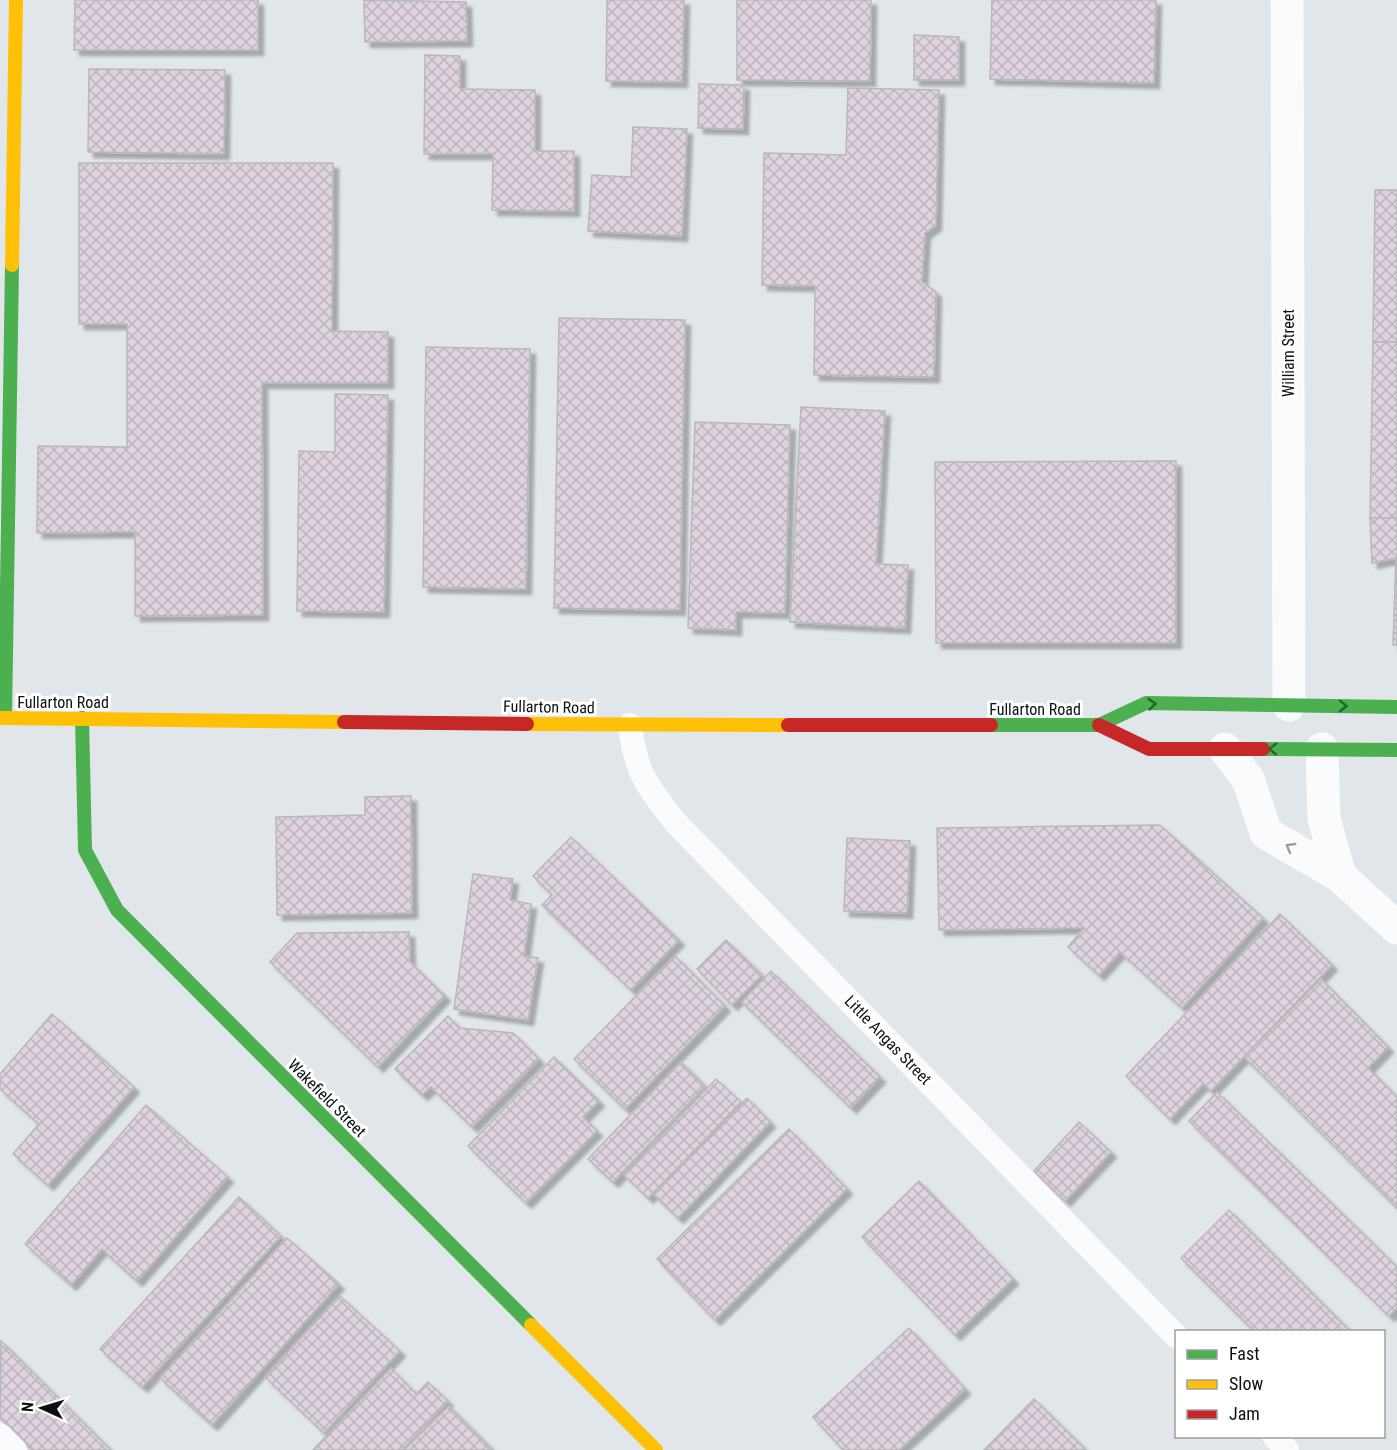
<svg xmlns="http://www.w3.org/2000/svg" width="1397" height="1450" viewBox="0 0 1397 1450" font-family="'Roboto Condensed',sans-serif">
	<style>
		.building { fill: url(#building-cross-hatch); stroke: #b7b8bb; stroke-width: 1.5; filter: url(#shadow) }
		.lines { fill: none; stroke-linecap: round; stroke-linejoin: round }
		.lane { stroke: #fafbfc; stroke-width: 24 }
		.street { stroke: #fafbfc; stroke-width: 33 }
		.fast { stroke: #4caf50; stroke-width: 14 }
		.slow { stroke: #ffc107; stroke-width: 14 }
		.jam { stroke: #c62828; stroke-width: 14 }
		.oneway { stroke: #2c6032 }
		.oneway2 { stroke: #9b9d9f }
		.labels { text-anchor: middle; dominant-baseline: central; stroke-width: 6; stroke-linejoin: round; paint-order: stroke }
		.street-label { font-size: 16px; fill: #0d1013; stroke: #fff }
	</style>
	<defs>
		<pattern id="building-cross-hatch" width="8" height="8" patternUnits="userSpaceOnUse" patternTransform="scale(1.5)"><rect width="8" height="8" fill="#ded3df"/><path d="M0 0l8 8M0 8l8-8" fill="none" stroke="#bdb4be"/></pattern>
		<filter id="shadow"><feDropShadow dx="5.5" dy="5.5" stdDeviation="1.5" flood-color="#0004"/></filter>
	</defs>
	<rect width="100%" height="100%" fill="#e1e6eb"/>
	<g class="building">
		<path d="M 75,0 L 258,0 L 258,50 L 74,50 Z"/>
		<path d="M 364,0 L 466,2 L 467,41 L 365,42 Z"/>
		<path d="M 607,0 L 684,0 L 682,82 L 606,81 Z"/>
		<path d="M 737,0 L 871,0 L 870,81 L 737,80 Z"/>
		<path d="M 992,0 L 1156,0 L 1154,83 L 990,79 Z"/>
		<path d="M 914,35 L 959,37 L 959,80 L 914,80 Z"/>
		<path d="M 425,55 L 460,56 L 460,89 L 535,90 L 535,151 L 574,151 L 574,211 L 492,210 L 493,154 L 424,154 Z"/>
		<path d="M 89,69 L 225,70 L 224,154 L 88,152 Z"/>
		<path d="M 699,84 L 744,85 L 743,129 L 698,128 Z"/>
		<path d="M 848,88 L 939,90 L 936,225 L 925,233 L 922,282 L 936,292 L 934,377 L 814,375 L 815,286 L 762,285 L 764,153 L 846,155 Z"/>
		<path d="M 633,127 L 687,129 L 682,236 L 588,231 L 592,175 L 631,177 Z"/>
		<path d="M 79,163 L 333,163 L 332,331 L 388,332 L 388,383 L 262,383 L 263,615 L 135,616 L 135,532 L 37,533 L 38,446 L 127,447 L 127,324 L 79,324 Z"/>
		<path d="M 1375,190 L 1397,190 L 1397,342 L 1373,342 Z"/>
		<path d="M 559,318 L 685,320 L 680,610 L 554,608 Z"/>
		<path d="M 1373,342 L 1397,342 L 1397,518 L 1370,518 Z"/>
		<path d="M 426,347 L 530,349 L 526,589 L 423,587 Z"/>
		<path d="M 335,394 L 388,395 L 384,612 L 297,611 L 299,451 L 335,452 Z"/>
		<path d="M 801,407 L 885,411 L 876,564 L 908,565 L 905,628 L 790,622 Z"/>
		<path d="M 695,422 L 790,425 L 785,613 L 736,612 L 736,630 L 688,628 Z"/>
		<path d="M 1176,461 L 1176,643 L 936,643 L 935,462 Z"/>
		<path d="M 1370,518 L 1397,518 L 1397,645 L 1393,645 L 1396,558 L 1372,563 Z"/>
		<path d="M 411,796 L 412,913 L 277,915 L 276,817 L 365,815 L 365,797 Z"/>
		<path d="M 1160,825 L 1263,918 L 1182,1008 L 1120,952 L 1099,975 L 1068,947 L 1084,928 L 939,930 L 937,828 Z"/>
		<path d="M 571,837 L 679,940 L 631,990 L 542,905 L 552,895 L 533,876 Z"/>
		<path d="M 847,838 L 910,841 L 907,913 L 844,911 Z"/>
		<path d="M 473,874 L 513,879 L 510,900 L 531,904 L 524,956 L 538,958 L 528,1020 L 454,1009 Z"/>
		<path d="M 1280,914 L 1332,965 L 1211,1091 L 1203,1084 L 1170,1119 L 1126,1076 Z"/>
		<path d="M 409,932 L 410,962 L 445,996 L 378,1067 L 270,962 L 297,933 Z"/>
		<path d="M 726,940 L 762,975 L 732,1005 L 697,969 Z"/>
		<path d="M 675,956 L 725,1006 L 625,1109 L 574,1059 Z"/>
		<path d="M 771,971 L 880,1077 L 851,1108 L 742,1002 Z"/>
		<path d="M 1321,979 L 1388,1047 L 1368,1068 L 1397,1097 L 1397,1208 L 1244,1057 Z"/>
		<path d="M 52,1014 L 134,1087 L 48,1185 L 13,1154 L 39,1124 L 0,1089 L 0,1074 Z"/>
		<path d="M 448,1016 L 459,1028 L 513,1033 L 539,1059 L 472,1127 L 431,1087 L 422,1095 L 395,1069 Z"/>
		<path d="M 554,1057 L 599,1101 L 583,1117 L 597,1131 L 526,1203 L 468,1146 Z"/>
		<path d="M 681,1062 L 705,1086 L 613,1182 L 588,1159 Z"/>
		<path d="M 716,1079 L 741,1102 L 648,1198 L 624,1175 Z"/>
		<path d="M 1217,1092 L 1397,1267 L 1397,1308 L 1389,1316 L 1189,1121 Z"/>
		<path d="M 747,1098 L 770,1122 L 678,1218 L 654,1195 Z"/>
		<path d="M 146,1105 L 228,1177 L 137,1281 L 102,1249 L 71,1285 L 25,1244 Z"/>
		<path d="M 1079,1122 L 1111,1152 L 1065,1201 L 1034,1171 Z"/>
		<path d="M 789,1129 L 847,1189 L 715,1320 L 657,1259 Z"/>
		<path d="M 919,1181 L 1013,1279 L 955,1335 L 862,1237 Z"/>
		<path d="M 239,1197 L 281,1236 L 142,1387 L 100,1349 Z"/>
		<path d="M 1229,1210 L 1351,1332 L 1255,1332 L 1181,1258 Z"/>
		<path d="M 287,1238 L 339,1284 L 212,1425 L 160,1378 Z"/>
		<path d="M 340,1296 L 400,1351 L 324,1433 L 265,1377 Z"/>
		<path d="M 909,1328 L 965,1389 L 899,1450 L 843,1450 L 813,1417 Z"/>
		<path d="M 1,1341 L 111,1450 L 32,1450 L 0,1418 Z"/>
		<path d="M 391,1368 L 416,1394 L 428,1382 L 448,1401 L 402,1450 L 313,1450 Z"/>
		<path d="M 1034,1399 L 1086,1450 L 984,1450 Z"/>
		<path d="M 449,1406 L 493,1450 L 404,1450 Z"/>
	</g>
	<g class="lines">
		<g class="lane">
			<path d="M 630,725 C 636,774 646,784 675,822 L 1176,1336"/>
			<path d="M 0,1435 L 15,1450"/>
			<path d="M 1274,1436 L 1287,1450"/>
		</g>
		<g class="street">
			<path d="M 1287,0 L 1289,705"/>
			<path d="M 1225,749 L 1248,779 L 1266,833 L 1340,876 L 1397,928"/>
			<path d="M 1322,749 L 1324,819 L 1340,876"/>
		</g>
		<g class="fast">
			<path d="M 5,718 L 12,265"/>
			<path d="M 82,718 L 85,850 L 117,910 L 531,1325"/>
			<path d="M 991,725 L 1099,725 L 1146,703 L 1397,707"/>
			<path d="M 1263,749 L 1397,750"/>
		</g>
		<g class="slow">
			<path d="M 12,265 L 16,0"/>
			<path d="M 0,718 L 344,722"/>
			<path d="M 527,724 L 788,725"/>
			<path d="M 531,1325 L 656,1450"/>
		</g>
		<g class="jam">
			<path d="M 344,722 L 527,724"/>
			<path d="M 788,725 L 991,725"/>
			<path d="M 1099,725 L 1149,749 L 1263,749"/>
		</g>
	</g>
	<defs><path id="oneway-chevron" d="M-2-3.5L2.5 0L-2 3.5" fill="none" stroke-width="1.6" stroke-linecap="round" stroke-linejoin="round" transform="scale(1.5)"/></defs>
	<g class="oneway">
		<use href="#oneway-chevron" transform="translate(1152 704) rotate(-5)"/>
		<use href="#oneway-chevron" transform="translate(1343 706) rotate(1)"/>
		<use href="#oneway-chevron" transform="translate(1273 749) rotate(-179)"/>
	</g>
	<use class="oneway2" href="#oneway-chevron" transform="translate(1290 847) rotate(-150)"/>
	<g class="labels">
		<g class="street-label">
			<text transform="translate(1288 353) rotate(-90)">William Street</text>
			<text x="63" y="702">Fullarton Road</text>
			<text transform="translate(549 707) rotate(1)">Fullarton Road</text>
			<text x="1035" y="709">Fullarton Road</text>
			<text transform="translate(888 1040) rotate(46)">Little Angas Street</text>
			<text transform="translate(327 1098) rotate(45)">Wakefield Street</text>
		</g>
	</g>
	<rect x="1175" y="1330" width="210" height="108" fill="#ffffff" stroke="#9e9fa1" stroke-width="1.5"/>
	<rect x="1187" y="1350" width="30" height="9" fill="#4caf50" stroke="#9e9fa1" stroke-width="1.5"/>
	<text x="1229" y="1360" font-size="18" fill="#0d1013">Fast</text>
	<rect x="1187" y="1380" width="30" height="9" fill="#ffc107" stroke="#9e9fa1" stroke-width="1.5"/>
	<text x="1229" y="1390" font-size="18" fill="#0d1013">Slow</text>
	<rect x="1187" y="1410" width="30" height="9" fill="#c62828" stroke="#9e9fa1" stroke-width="1.5"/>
	<text x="1229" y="1420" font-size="18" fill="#0d1013">Jam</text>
	<g transform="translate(42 1408) rotate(274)" stroke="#ffffff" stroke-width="4.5" paint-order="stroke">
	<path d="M0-4.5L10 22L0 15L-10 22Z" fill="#0d1013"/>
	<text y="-9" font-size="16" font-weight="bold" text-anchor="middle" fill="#0d1013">N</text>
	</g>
</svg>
